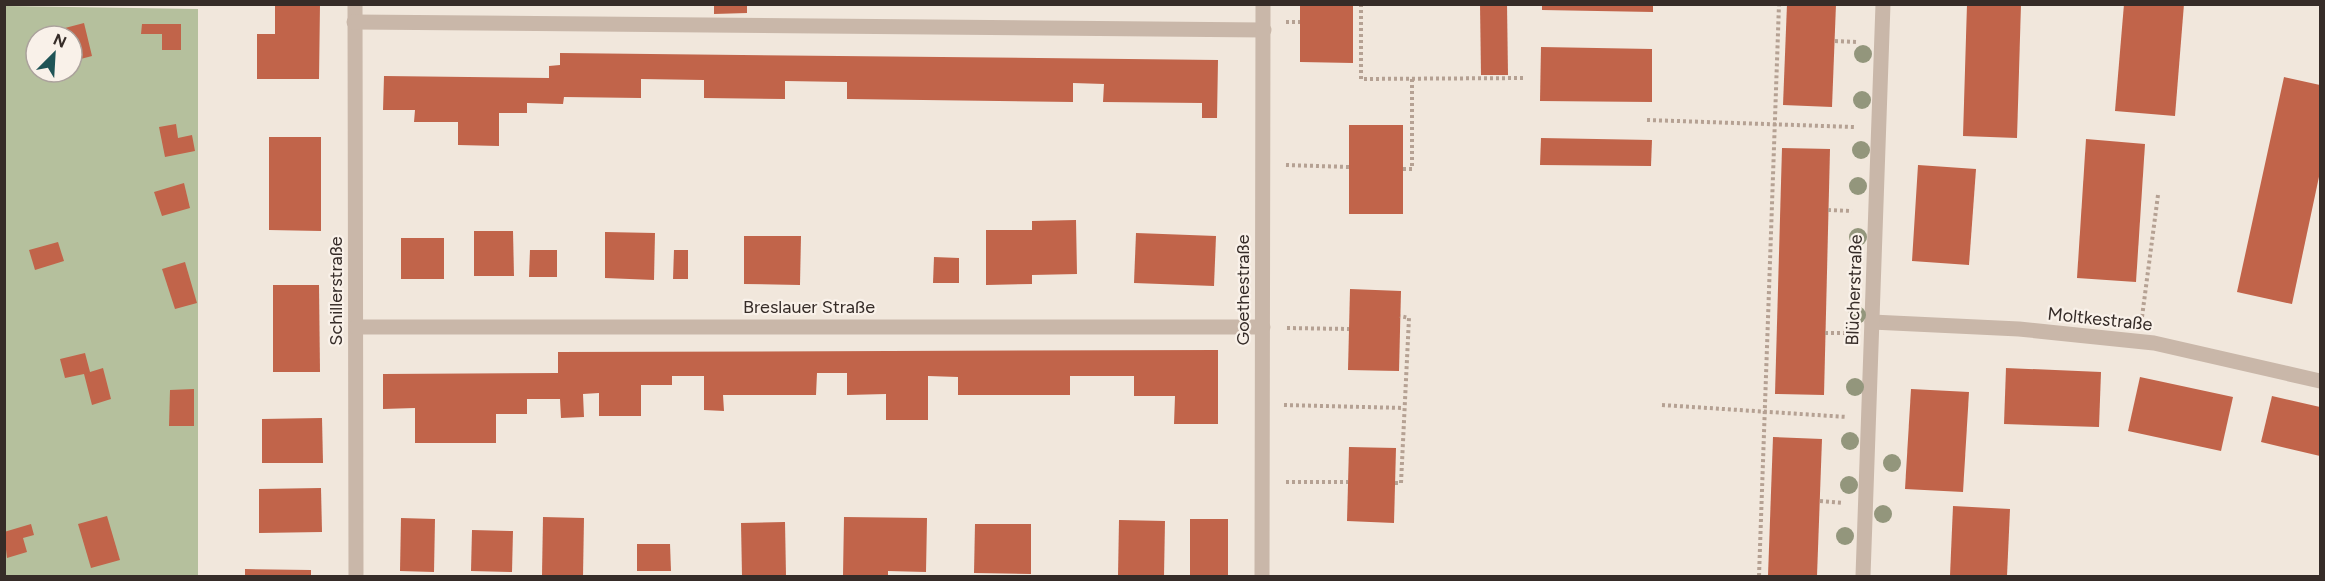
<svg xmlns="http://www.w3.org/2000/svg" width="2325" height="581" viewBox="0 0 2325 581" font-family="Figtree,sans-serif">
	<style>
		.green { fill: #b5c09d; fill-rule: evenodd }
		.building { fill: #c1644a }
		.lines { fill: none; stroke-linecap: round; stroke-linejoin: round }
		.path { stroke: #b5a193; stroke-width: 4; stroke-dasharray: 3 3; stroke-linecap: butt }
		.minor { stroke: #c9b7a9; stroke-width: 15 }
		.tree { fill: #93967c }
		.labels { text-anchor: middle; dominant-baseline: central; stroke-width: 4.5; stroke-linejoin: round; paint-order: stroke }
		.street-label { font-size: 18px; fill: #362c28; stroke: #f9f1e9 }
	</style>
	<rect width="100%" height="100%" fill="#f1e7dc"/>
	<path class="green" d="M 5,6 L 198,9 L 198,576 L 5,576 ZM 36,36 L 72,36 L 72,72 L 36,72 Z"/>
	<g class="building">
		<path d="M 275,4 L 320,4 L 319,79 L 257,79 L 257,34 L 275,34 Z"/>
		<path d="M 714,4 L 747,4 L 747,13 L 714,14 Z"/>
		<path d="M 1300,4 L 1353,4 L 1353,63 L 1300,62 Z"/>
		<path d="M 1480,4 L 1507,4 L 1508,75 L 1481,75 Z"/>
		<path d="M 1542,4 L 1653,4 L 1653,12 L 1542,10 Z"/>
		<path d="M 1787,4 L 1836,4 L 1832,107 L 1783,105 Z"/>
		<path d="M 1967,4 L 2021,4 L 2017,138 L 1963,136 Z"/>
		<path d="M 2124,4 L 2184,4 L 2175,116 L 2115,111 Z"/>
		<path d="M 84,23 L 92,56 L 73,61 L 72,36 L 67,36 L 65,28 Z"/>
		<path d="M 142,24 L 181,24 L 181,50 L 162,50 L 162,34 L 141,34 Z"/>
		<path d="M 1541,47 L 1652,49 L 1652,102 L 1540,101 Z"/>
		<path d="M 560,53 L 1218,60 L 1217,118 L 1202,118 L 1202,103 L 1103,102 L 1104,84 L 1073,83 L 1073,102 L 847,99 L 847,82 L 785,81 L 785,99 L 704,98 L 704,80 L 641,79 L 641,98 L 564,97 L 563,104 L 527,103 L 527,113 L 499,113 L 499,146 L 458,145 L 458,122 L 414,122 L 415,110 L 383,110 L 384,76 L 549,78 L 549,66 L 560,65 Z"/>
		<path d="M 2284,77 L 2320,85 L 2320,172 L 2292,304 L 2237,292 Z"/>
		<path d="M 176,124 L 178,138 L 192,135 L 195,151 L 165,157 L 159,127 Z"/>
		<rect x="1349" y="125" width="54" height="89"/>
		<path d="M 269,137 L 321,137 L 321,231 L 269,230 Z"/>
		<path d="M 1541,138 L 1652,140 L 1651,166 L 1540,165 Z"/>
		<path d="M 2086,139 L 2145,144 L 2136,282 L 2077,278 Z"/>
		<path d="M 1782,148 L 1830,149 L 1824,395 L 1775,394 Z"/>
		<path d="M 1918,165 L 1976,169 L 1969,265 L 1912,261 Z"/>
		<path d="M 184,183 L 190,208 L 162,216 L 154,192 Z"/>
		<path d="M 1076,220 L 1077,274 L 1032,275 L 1032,284 L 986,285 L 986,230 L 1032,230 L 1032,221 Z"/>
		<path d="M 474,231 L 513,231 L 514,276 L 474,276 Z"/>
		<path d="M 605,232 L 655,233 L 654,280 L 605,278 Z"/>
		<path d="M 1136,233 L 1216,236 L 1214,286 L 1134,283 Z"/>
		<path d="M 744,236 L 801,236 L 800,285 L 744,284 Z"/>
		<rect x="401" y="238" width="43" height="41"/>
		<path d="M 58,242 L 64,261 L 35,270 L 29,250 Z"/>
		<path d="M 530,250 L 557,250 L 557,277 L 529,277 Z"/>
		<path d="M 674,250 L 688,250 L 688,279 L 673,279 Z"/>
		<path d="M 934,257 L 959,258 L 959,283 L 933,283 Z"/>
		<path d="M 185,262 L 197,303 L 175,309 L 162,269 Z"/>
		<path d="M 273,285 L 319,285 L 320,372 L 273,372 Z"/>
		<path d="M 1350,289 L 1401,291 L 1399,371 L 1348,370 Z"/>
		<path d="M 1218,350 L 1218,424 L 1174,424 L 1175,396 L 1134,396 L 1134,376 L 1070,376 L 1070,395 L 958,395 L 958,377 L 928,376 L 928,420 L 886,420 L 886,394 L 847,395 L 847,373 L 817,373 L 816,395 L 723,395 L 724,411 L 704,410 L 704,376 L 672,376 L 672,385 L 641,385 L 641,416 L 599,416 L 599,393 L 583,394 L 584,417 L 561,418 L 560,399 L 527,399 L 527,414 L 496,414 L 496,443 L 415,443 L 415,408 L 383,409 L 383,374 L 558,373 L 558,352 Z"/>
		<path d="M 85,353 L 90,372 L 103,368 L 111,399 L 92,405 L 84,374 L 65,378 L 60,359 Z"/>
		<path d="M 2006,368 L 2101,372 L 2099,427 L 2004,424 Z"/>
		<path d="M 2140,377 L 2233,397 L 2221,451 L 2128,431 Z"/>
		<path d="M 194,389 L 194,426 L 169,426 L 170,390 Z"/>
		<path d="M 1911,389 L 1969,392 L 1963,492 L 1905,489 Z"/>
		<path d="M 2272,396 L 2320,407 L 2320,456 L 2261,442 Z"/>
		<path d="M 322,418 L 323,463 L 262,463 L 262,419 Z"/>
		<path d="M 1773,437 L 1822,439 L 1817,576 L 1768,576 Z"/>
		<path d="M 1349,447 L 1396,448 L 1394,523 L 1347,521 Z"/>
		<path d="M 321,488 L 322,532 L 259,533 L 259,489 Z"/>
		<path d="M 1953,506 L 2010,509 L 2007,576 L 1950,576 Z"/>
		<path d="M 107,516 L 120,560 L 91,568 L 78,524 Z"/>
		<path d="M 543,517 L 584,518 L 583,576 L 542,575 Z"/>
		<path d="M 844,517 L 927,518 L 926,572 L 888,571 L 888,575 L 843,575 Z"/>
		<path d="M 401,518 L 435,519 L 434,572 L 400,571 Z"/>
		<rect x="1190" y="519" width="38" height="56"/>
		<path d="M 1119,520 L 1165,521 L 1164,576 L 1118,576 Z"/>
		<path d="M 785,522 L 786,576 L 742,576 L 741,523 Z"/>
		<path d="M 31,524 L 34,535 L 23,538 L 27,552 L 7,558 L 4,532 Z"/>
		<path d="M 975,524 L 1031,524 L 1031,574 L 974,573 Z"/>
		<path d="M 472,530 L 513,531 L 512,572 L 471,571 Z"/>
		<path d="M 637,544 L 670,544 L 671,571 L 637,571 Z"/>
		<path d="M 245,569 L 311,570 L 311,576 L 245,576 Z"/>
	</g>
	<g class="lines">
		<g class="path">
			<path d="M 1361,4 L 1361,79 L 1526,78"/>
			<path d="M 1286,22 L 1300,22"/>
			<path d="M 1835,41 L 1858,42"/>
			<path d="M 1647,120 L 1854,127"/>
			<path d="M 1286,165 L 1349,167"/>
			<path d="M 1403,169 L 1412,169 L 1412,79"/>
			<path d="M 1828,210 L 1852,211"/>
			<path d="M 2142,317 L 2158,195"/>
			<path d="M 1287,328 L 1349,329"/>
			<path d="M 1825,333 L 1848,333"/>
			<path d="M 1284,405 L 1404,408"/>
			<path d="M 1662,405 L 1847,417"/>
			<path d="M 1286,482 L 1348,482"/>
			<path d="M 1395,483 L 1401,483 L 1409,318 L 1400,316"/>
			<path d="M 1820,501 L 1843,503"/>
			<path d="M 1759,576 L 1779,4"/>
		</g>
		<g class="minor">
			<path d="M 355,4 L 356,576"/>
			<path d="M 354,22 L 1264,30"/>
			<path d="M 1872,322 L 2019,329 L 2154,343 L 2320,381"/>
			<path d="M 356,327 L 1263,327"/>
			<path d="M 1262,576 L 1263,4"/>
			<path d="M 1863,576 L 1883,4"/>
		</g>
	</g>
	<g class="tree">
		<circle cx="1863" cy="54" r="9"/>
		<circle cx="1862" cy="100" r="9"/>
		<circle cx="1861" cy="150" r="9"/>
		<circle cx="1858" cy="186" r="9"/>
		<circle cx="1858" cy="237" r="9"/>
		<circle cx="1857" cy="315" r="9"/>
		<circle cx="1855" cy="387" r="9"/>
		<circle cx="1850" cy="441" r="9"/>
		<circle cx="1892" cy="463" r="9"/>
		<circle cx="1849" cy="485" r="9"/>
		<circle cx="1883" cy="514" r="9"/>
		<circle cx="1845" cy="536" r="9"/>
	</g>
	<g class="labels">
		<g class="street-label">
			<text transform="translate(1243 290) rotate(-90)">Goethestraße</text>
			<text transform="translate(1854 290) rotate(-88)">Blücherstraße</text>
			<text transform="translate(336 291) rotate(-90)">Schillerstraße</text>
			<text x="809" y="307">Breslauer Straße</text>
			<text transform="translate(2100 319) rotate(6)">Moltkestraße</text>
		</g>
	</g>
	<rect width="2325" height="581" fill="none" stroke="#362c28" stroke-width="12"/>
	<g transform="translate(54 54) rotate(24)"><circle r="28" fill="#f9f1e9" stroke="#aba29c" stroke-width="1.5"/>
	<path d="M0-4.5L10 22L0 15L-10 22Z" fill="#1f5456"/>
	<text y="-9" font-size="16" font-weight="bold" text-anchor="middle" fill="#362c28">N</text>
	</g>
</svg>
